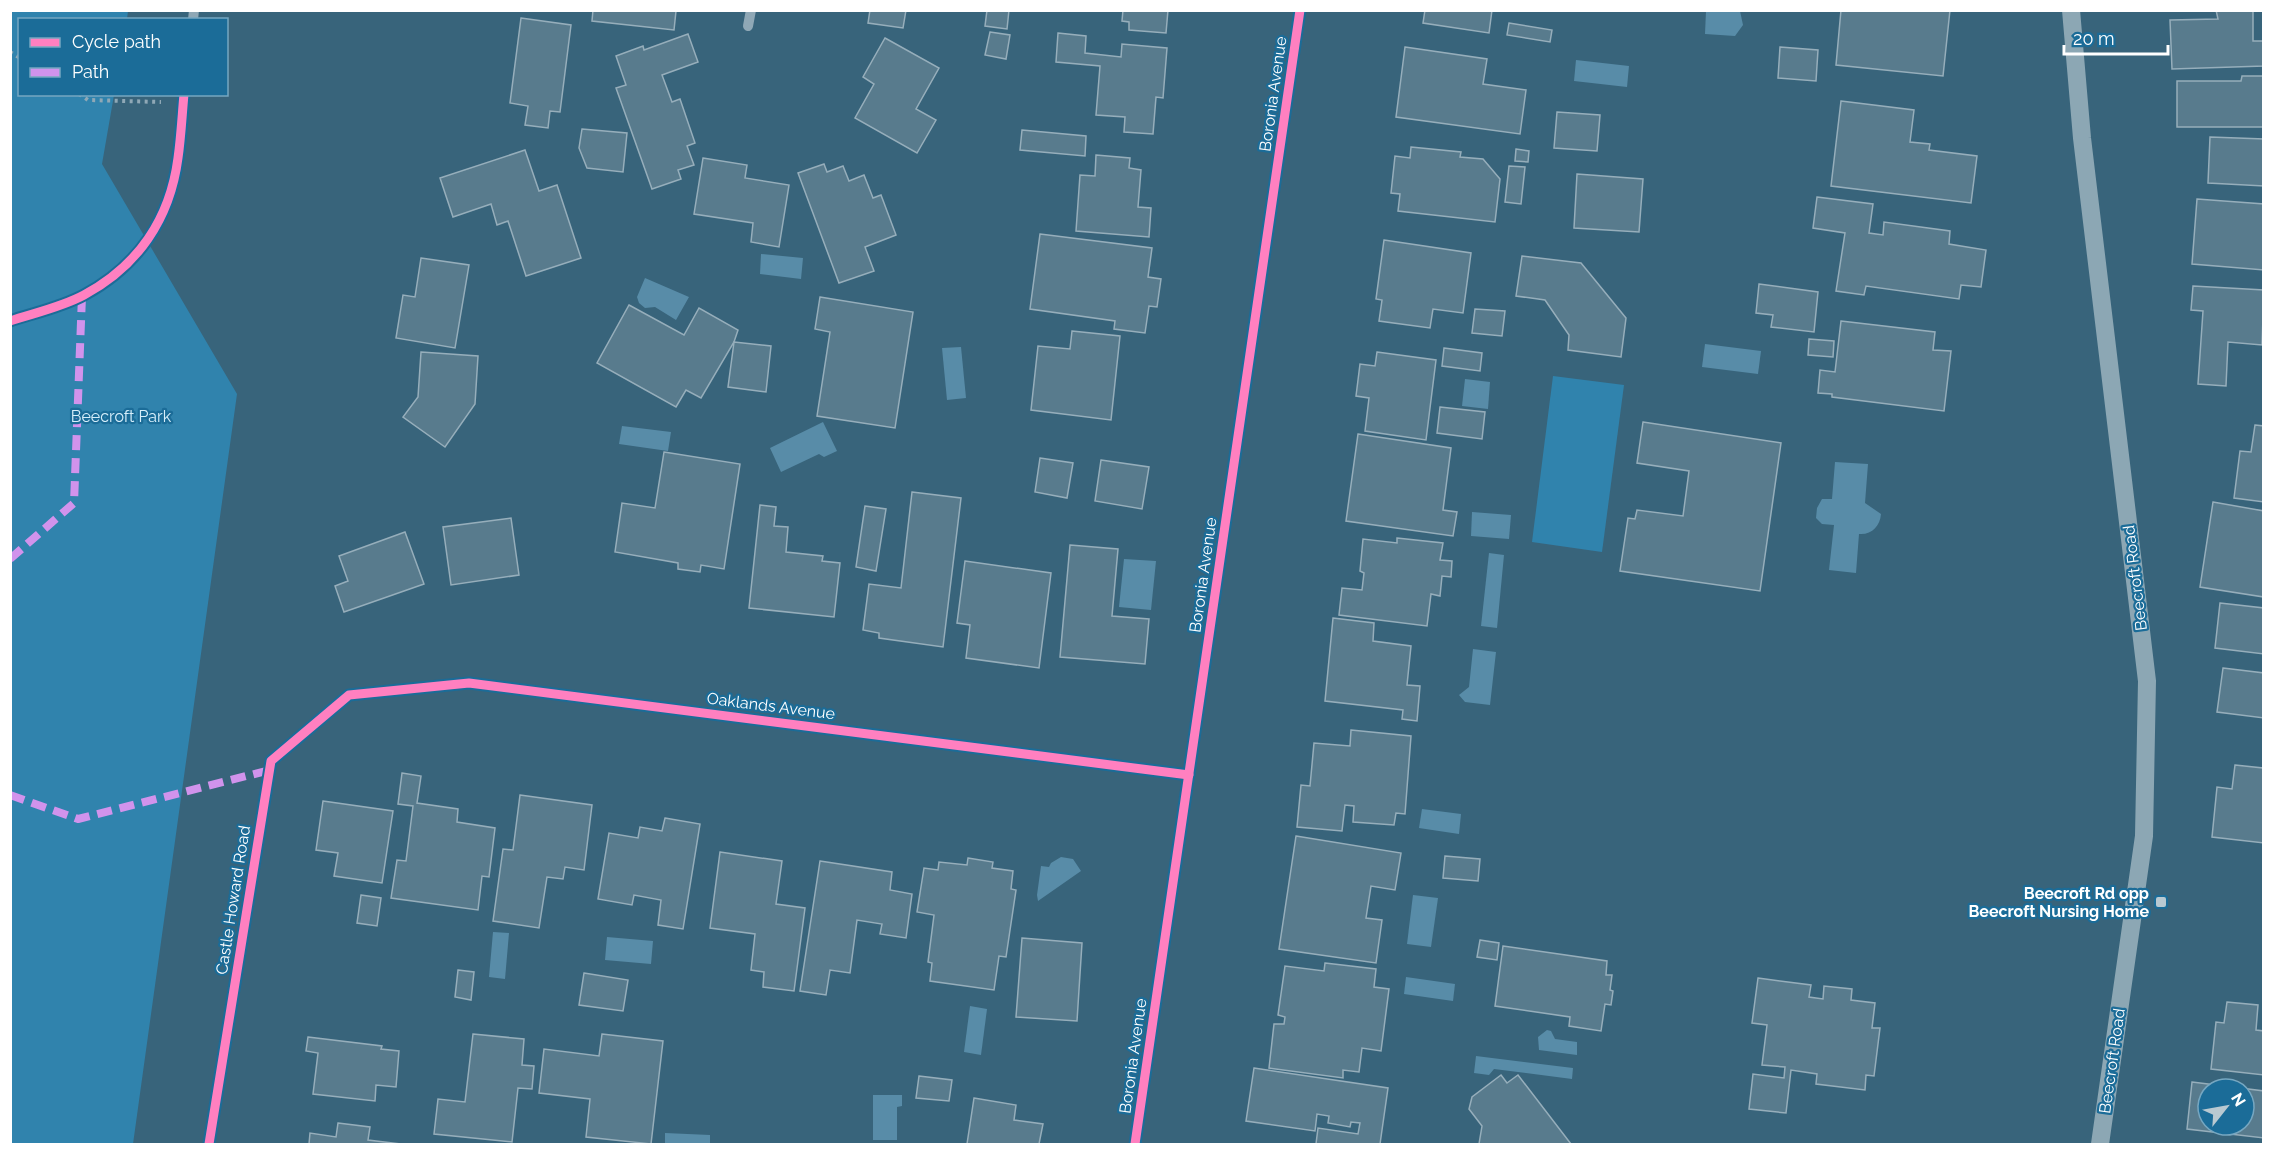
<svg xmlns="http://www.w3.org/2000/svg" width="2274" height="1155" viewBox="0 0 2274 1155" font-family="Raleway,sans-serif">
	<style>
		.green { fill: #3083ad }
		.water { fill: #588ca8 }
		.building { fill: #587b8d; stroke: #96aebb; stroke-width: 1.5; fill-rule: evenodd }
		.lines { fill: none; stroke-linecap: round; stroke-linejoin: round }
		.path { stroke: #8fa8b6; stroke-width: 4; stroke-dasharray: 3 4.5; stroke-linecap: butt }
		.minor { stroke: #8fa8b6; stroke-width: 10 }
		.major { stroke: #8ca7b4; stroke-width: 18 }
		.quiet { stroke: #d193ec; stroke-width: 8; stroke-dasharray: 15 8; stroke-linecap: butt }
		.cycleway-casing { stroke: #1b6c98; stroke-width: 13 }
		.cycleway { stroke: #ff80c0; stroke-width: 9 }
		.poi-dot { fill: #b9c9d1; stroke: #1b6c98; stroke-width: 2 }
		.labels { text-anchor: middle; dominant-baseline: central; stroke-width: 4.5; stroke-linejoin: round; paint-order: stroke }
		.street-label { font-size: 16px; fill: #fff; stroke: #1b6c98 }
		.park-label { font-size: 16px; fill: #d7effb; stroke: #1b6c98 }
		.poi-label { font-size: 16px; font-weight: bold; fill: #fff; stroke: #1b6c98; text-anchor: end }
	</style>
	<rect width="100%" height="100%" fill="#38647b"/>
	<g class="green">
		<path d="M 10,11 L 128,11 L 127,19 L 20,20 L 20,94 L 114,95 L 102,164 L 237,394 L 133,1144 L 11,1144 Z"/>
		<path d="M 1553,376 L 1624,385 L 1602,552 L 1532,542 Z"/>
	</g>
	<g class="water">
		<path d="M 1706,11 L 1740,11 L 1743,25 L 1735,36 L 1705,34 Z"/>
		<path d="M 1576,60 L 1629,66 L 1627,87 L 1574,81 Z"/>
		<path d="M 761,254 L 803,258 L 801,279 L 760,274 Z"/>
		<path d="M 645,278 L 689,297 L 676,320 L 655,307 L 645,308 L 639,303 L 637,297 Z"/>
		<path d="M 1705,344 L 1761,351 L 1758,374 L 1702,367 Z"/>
		<path d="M 961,347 L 966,398 L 947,400 L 942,348 Z"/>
		<path d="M 1465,379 L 1490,382 L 1488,409 L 1462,406 Z"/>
		<path d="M 823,422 L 837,451 L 824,457 L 819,454 L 781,472 L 770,448 Z"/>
		<path d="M 622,426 L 671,432 L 668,451 L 619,444 Z"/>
		<path d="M 1835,462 L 1868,464 L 1865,503 L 1881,514 C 1880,526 1872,535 1859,534 L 1856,573 L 1829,570 L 1834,525 L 1822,524 L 1816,518 L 1817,508 L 1822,499 L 1832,499 Z"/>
		<path d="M 1472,512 L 1511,515 L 1509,539 L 1471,536 Z"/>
		<path d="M 1489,553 L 1504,555 L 1497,628 L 1481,626 Z"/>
		<path d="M 1124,559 L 1156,561 L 1151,610 L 1119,607 Z"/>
		<path d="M 1473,649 L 1496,652 L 1490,705 L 1465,702 L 1459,695 L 1469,687 Z"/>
		<path d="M 1422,809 L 1461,814 L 1459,834 L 1419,828 Z"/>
		<path d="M 1061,857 L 1073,859 L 1081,871 L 1038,901 L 1037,895 L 1041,866 L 1049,867 L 1051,863 Z"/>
		<path d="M 1413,895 L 1438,898 L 1431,947 L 1407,944 Z"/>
		<path d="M 493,932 L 509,933 L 505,979 L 489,977 Z"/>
		<path d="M 607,937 L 653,941 L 651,964 L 605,960 Z"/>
		<path d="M 1406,977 L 1455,984 L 1453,1001 L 1404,994 Z"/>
		<path d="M 970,1006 L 987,1009 L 981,1055 L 964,1052 Z"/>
		<path d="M 1547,1030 L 1551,1031 L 1555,1039 L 1577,1042 L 1577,1055 L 1539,1050 L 1538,1037 Z"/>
		<path d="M 1476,1056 L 1573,1068 L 1572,1079 L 1494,1069 L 1489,1075 L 1474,1073 Z"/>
		<path d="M 873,1095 L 902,1095 L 902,1106 L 897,1107 L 897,1140 L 873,1140 Z"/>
		<path d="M 665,1133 L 710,1135 L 710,1144 L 665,1144 Z"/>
	</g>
	<g class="building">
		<path d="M 593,10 L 676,11 L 674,30 L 592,21 Z"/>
		<path d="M 870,10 L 906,10 L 903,28 L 868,23 Z"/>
		<path d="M 987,10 L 1009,10 L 1007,29 L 985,26 Z"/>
		<path d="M 1123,10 L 1168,10 L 1166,33 L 1129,30 L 1129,22 L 1122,21 Z"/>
		<path d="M 1425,10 L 1492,10 L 1489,33 L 1423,23 Z"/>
		<path d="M 1841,10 L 1950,10 L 1943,76 L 1836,65 Z"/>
		<path d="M 2216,10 L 2253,10 L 2253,41 L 2264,41 L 2264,66 L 2172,69 L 2170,20 L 2218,19 Z"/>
		<path d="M 521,18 L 571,25 L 560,112 L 550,111 L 548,128 L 525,125 L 528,106 L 510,103 Z"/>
		<path d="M 1509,23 L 1552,30 L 1550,42 L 1507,35 Z"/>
		<path d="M 990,32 L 1010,35 L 1006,59 L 985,55 Z"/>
		<path d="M 1058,33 L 1086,36 L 1085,53 L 1121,57 L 1122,44 L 1167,48 L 1163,98 L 1156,97 L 1153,134 L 1124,132 L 1125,117 L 1096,115 L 1100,66 L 1056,62 Z"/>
		<path d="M 688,34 L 698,62 L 662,75 L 672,102 L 680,99 L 695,143 L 687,146 L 694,165 L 678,170 L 681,179 L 652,189 L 616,88 L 626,85 L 616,56 L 643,46 L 644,50 Z"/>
		<path d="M 885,38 L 939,68 L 916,109 L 936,120 L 917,153 L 855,118 L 874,84 L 863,77 Z"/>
		<path d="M 1405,47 L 1487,59 L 1483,84 L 1526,90 L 1520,134 L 1396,117 Z"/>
		<path d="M 1780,47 L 1818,50 L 1816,81 L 1778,78 Z"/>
		<path d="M 2242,76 L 2264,76 L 2264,127 L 2177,127 L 2177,81 L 2241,81 Z"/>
		<path d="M 1841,101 L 1914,110 L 1910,142 L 1930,144 L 1929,150 L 1977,156 L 1971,203 L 1831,186 Z"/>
		<path d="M 1557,112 L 1600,115 L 1597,151 L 1554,148 Z"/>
		<path d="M 582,129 L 627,133 L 623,172 L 587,168 L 579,148 Z"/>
		<path d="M 1022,130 L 1086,136 L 1085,156 L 1020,150 Z"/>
		<path d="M 2210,137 L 2264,139 L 2264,186 L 2208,183 Z"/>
		<path d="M 1411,147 L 1461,152 L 1460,157 L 1483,159 L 1500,179 L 1495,222 L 1398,211 L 1400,194 L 1391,193 L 1395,156 L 1410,158 Z"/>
		<path d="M 1516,149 L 1529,151 L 1528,162 L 1515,161 Z"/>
		<path d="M 525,150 L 539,191 L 557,185 L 581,258 L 526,276 L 508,221 L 497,225 L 491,204 L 453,217 L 440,178 Z"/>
		<path d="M 1096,155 L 1130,158 L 1129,168 L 1141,170 L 1138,207 L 1151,208 L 1149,237 L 1076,231 L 1080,175 L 1095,176 Z"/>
		<path d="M 703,158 L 747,165 L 745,178 L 789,185 L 779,247 L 751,242 L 753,223 L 694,214 Z"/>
		<path d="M 824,164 L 827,172 L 843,166 L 849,181 L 864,175 L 873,198 L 881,195 L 896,235 L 865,247 L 874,271 L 839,283 L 798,173 Z"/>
		<path d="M 1509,166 L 1525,167 L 1521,204 L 1505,202 Z"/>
		<path d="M 1577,174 L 1643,179 L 1639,232 L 1574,228 Z"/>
		<path d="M 1817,197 L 1873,204 L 1869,233 L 1883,235 L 1884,222 L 1950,231 L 1949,244 L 1986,250 L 1981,287 L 1961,285 L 1959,299 L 1866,286 L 1864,295 L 1836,291 L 1845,233 L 1813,228 Z"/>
		<path d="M 2197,199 L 2264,204 L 2264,270 L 2192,264 Z"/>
		<path d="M 1040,234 L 1152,248 L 1148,277 L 1161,279 L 1157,307 L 1149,306 L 1145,333 L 1114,329 L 1115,321 L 1030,309 Z"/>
		<path d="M 1384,240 L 1471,253 L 1463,313 L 1433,309 L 1430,328 L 1379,321 L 1382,300 L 1376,299 Z"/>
		<path d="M 1522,256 L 1581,263 L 1626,318 L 1621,357 L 1568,350 L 1569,335 L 1545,300 L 1516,296 Z"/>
		<path d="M 421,258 L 469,265 L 455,348 L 396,338 L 403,295 L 415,297 Z"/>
		<path d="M 1759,284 L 1818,292 L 1814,332 L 1771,327 L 1773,315 L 1756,313 Z"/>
		<path d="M 2193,286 L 2264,290 L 2262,345 L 2228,342 L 2226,386 L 2198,384 L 2203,311 L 2191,310 Z"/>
		<path d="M 820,297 L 913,312 L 895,428 L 817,416 L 830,332 L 815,329 Z"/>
		<path d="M 629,305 L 684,335 L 699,308 L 738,330 L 734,342 L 701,398 L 686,390 L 676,407 L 597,363 Z"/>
		<path d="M 1475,309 L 1505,311 L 1502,336 L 1472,333 Z"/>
		<path d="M 1841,321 L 1935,332 L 1933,350 L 1951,351 L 1944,411 L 1832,397 L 1832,394 L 1818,393 L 1820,370 L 1835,372 Z"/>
		<path d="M 1072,331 L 1120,336 L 1111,420 L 1031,410 L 1038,346 L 1070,349 Z"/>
		<path d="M 1809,339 L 1834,341 L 1833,357 L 1808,355 Z"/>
		<path d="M 734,342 L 771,346 L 766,392 L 728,387 Z"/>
		<path d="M 1444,348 L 1482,353 L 1480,371 L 1442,366 Z"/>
		<path d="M 421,352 L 478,356 L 475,404 L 445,447 L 403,417 L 418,397 Z"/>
		<path d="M 1377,352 L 1436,360 L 1426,440 L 1365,431 L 1369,398 L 1356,396 L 1360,364 L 1375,366 Z"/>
		<path d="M 1440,407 L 1485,412 L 1482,439 L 1437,433 Z"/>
		<path d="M 1643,422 L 1781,443 L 1760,591 L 1620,571 L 1628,518 L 1635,519 L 1637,510 L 1683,516 L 1689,471 L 1637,463 Z"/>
		<path d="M 2255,425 L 2264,426 L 2264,502 L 2234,498 L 2240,451 L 2251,452 Z"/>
		<path d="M 1358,434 L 1451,448 L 1443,510 L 1457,512 L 1453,536 L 1346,521 Z"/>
		<path d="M 664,452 L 740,464 L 724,569 L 701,565 L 700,572 L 678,569 L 678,563 L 615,552 L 622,503 L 655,508 Z"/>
		<path d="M 1040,458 L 1073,463 L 1067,498 L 1035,492 Z"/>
		<path d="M 1101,460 L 1149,467 L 1142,509 L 1095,501 Z"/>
		<path d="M 912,492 L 961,498 L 943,647 L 879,638 L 879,633 L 863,630 L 869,584 L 901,588 Z"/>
		<path d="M 2213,502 L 2264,511 L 2264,597 L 2200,587 Z"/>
		<path d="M 760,505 L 776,507 L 774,526 L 788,527 L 786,552 L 823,556 L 822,561 L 840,563 L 834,617 L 749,608 Z"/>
		<path d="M 865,506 L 886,509 L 876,571 L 856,567 Z"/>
		<path d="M 511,518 L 519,575 L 451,585 L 443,527 Z"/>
		<path d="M 405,532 L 424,584 L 344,612 L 335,586 L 348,581 L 339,556 Z"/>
		<path d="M 1397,538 L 1443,543 L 1440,560 L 1452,561 L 1451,577 L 1442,576 L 1440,596 L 1431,594 L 1427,626 L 1339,615 L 1342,588 L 1362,590 L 1364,573 L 1360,571 L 1363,539 L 1397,543 Z"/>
		<path d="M 1070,545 L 1118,549 L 1112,616 L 1149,619 L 1145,664 L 1060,657 Z"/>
		<path d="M 965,561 L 1051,573 L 1039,668 L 966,658 L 970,625 L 957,623 Z"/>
		<path d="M 2220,603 L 2264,608 L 2264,654 L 2215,648 Z"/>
		<path d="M 1333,618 L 1374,623 L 1373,641 L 1411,646 L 1407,685 L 1420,686 L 1417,721 L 1402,719 L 1403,710 L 1325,701 Z"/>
		<path d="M 2223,668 L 2264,673 L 2264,718 L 2217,712 Z"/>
		<path d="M 1351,730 L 1411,736 L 1405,814 L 1396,813 L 1394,825 L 1353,822 L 1354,806 L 1345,805 L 1342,831 L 1297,827 L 1301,785 L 1310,786 L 1314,743 L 1350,746 Z"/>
		<path d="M 2235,765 L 2263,768 L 2264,843 L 2212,837 L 2217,787 L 2232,789 Z"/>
		<path d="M 402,773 L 421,776 L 417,803 L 458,809 L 457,822 L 495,828 L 489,877 L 482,876 L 478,910 L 391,898 L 397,860 L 406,861 L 413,806 L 398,804 Z"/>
		<path d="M 520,795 L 592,805 L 584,870 L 565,867 L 563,879 L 547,877 L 539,928 L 493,921 L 503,849 L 513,850 Z"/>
		<path d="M 323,801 L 393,811 L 382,883 L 334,876 L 338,853 L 316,850 Z"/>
		<path d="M 665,818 L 700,824 L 683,929 L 658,925 L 661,900 L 634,895 L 632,905 L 598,899 L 609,833 L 638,838 L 640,827 L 662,831 Z"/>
		<path d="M 1296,836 L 1401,853 L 1395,890 L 1371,886 L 1366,918 L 1382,920 L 1376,963 L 1279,949 Z"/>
		<path d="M 720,852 L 782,861 L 776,904 L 805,908 L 794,991 L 763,987 L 764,972 L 751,970 L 755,934 L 710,928 Z"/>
		<path d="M 1445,856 L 1480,859 L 1478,881 L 1443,878 Z"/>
		<path d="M 968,858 L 993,862 L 992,868 L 1013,871 L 1011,889 L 1016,890 L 1006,957 L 999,956 L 994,990 L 930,981 L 932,963 L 928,962 L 934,915 L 917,912 L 924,868 L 938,870 L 939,862 L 967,865 Z"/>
		<path d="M 820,861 L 892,872 L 890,890 L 912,894 L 906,938 L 880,934 L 882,924 L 857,920 L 850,973 L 830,970 L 826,995 L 800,991 Z"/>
		<path d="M 361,895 L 381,898 L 377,926 L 357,923 Z"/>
		<path d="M 1022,938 L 1082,943 L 1077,1021 L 1016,1017 Z"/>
		<path d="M 1480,940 L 1499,943 L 1497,960 L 1477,957 Z"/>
		<path d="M 1503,946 L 1607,961 L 1606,975 L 1612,975 L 1610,990 L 1613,991 L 1611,1005 L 1605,1004 L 1601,1031 L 1569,1026 L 1570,1017 L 1495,1006 Z"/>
		<path d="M 1325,963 L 1376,969 L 1374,987 L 1389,989 L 1381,1051 L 1362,1048 L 1359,1072 L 1343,1070 L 1343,1078 L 1269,1068 L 1274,1024 L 1284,1024 L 1285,1017 L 1278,1015 L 1285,966 L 1324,971 Z"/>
		<path d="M 458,970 L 474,972 L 471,1000 L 455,997 Z"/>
		<path d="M 584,973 L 628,980 L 623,1011 L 579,1005 Z"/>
		<path d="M 1758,978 L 1811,985 L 1809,997 L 1823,999 L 1824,986 L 1852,989 L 1851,1000 L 1875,1003 L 1872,1028 L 1880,1028 L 1874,1076 L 1866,1075 L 1865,1090 L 1816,1084 L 1817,1074 L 1791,1070 L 1786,1113 L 1749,1109 L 1753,1074 L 1784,1078 L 1785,1067 L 1762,1065 L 1767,1025 L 1752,1023 Z"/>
		<path d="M 2227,1002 L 2258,1005 L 2256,1030 L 2264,1031 L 2264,1075 L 2211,1069 L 2216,1022 L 2224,1023 Z"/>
		<path d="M 473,1034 L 524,1039 L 522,1065 L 534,1066 L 532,1089 L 518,1088 L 512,1142 L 434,1134 L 438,1099 L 465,1102 Z"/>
		<path d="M 602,1034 L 663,1041 L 651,1144 L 586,1137 L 590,1099 L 539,1093 L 544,1049 L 599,1056 Z"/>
		<path d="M 308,1037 L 382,1046 L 381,1049 L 399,1051 L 396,1087 L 376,1085 L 375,1101 L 313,1094 L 318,1053 L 306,1051 Z"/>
		<path d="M 1254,1068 L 1388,1088 L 1380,1144 L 1316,1144 L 1318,1128 L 1358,1134 L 1360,1123 L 1351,1122 L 1350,1127 L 1328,1123 L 1329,1116 L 1317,1114 L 1315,1131 L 1246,1121 Z"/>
		<path d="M 1501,1075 L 1507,1083 L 1518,1075 L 1571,1144 L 1479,1144 L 1482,1126 L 1469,1109 L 1472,1097 Z"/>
		<path d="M 919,1076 L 952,1080 L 949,1101 L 916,1098 Z"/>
		<path d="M 2192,1082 L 2264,1091 L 2264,1138 L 2187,1129 ZM 2208,1089 L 2244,1089 L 2244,1125 L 2208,1125 Z"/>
		<path d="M 974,1098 L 1016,1105 L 1014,1120 L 1043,1124 L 1039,1144 L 967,1144 Z"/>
		<path d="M 338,1123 L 370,1127 L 368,1140 L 401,1144 L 309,1144 L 310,1133 L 336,1137 Z"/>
	</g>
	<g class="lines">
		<g class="path">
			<path d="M 10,52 L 20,58"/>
			<path d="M 79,94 L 88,100 L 161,102"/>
		</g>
		<g class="minor">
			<path d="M 193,20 L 194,10"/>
			<path d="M 748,26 L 751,10"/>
			<path d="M 10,321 C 34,313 62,307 84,295 C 138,266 170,219 178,158 C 181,137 182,116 184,94"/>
			<path d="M 209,1144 L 271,761 L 349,695 L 469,683 L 1189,775"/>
			<path d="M 1135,1144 L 1300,10"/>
		</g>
		<path class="major" d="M 2071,10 L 2082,138 L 2147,681 L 2144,836 L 2100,1144"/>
		<g class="quiet">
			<path d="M 10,559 L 74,503 L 82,296"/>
			<path d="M 10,795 L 78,819 L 270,770"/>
		</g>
		<g class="cycleway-casing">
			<g id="cycleway">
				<path d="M 10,321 C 34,313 62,307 84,295 C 138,266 170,219 178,158 C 181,137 182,116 184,94"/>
				<path d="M 209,1144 L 271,761 L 349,695 L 469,683 L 1189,775"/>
				<path d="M 1135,1144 L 1300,10"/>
			</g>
		</g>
		<use href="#cycleway" class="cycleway"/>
	</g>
	<rect class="poi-dot" x="2155" y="896" width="12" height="12" rx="3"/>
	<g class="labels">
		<g class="street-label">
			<text transform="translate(1273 94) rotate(-82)">Boronia Avenue</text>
			<text transform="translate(1203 575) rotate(-82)">Boronia Avenue</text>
			<text transform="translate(2135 578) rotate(-97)">Beecroft Road</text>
			<text transform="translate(771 706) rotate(7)">Oaklands Avenue</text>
			<text transform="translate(233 900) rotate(-81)">Castle Howard Road</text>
			<text transform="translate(1133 1056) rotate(-82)">Boronia Avenue</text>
			<text transform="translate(2112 1061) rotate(-82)">Beecroft Road</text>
		</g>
		<g class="park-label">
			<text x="121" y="416">Beecroft Park</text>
		</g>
		<g class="poi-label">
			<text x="2149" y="893">Beecroft Rd opp<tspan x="2149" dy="18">Beecroft Nursing Home</tspan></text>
		</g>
	</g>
	<rect width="2274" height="1155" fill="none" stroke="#ffffff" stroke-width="24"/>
	<rect x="18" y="18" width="210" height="78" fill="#1b6c98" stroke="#76a7c1" stroke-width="1.5"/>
	<rect x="30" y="38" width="30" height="9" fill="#ff80c0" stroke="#76a7c1" stroke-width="1.5"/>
	<text x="72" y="48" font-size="18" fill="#ffffff">Cycle path</text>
	<rect x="30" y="68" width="30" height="9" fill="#d193ec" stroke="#76a7c1" stroke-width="1.5"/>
	<text x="72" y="78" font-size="18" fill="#ffffff">Path</text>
	<g transform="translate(2226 1107) rotate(59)"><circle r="28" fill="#1b6c98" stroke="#76a7c1" stroke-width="1.5"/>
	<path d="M0-4.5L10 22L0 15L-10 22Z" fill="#b9c9d1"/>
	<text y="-9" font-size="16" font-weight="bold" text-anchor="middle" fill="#ffffff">N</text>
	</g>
	<path d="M2064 45v9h104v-9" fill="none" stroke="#ffffff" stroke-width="3"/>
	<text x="2073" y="45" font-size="18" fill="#ffffff" stroke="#1b6c98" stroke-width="4.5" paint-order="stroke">20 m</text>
</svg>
